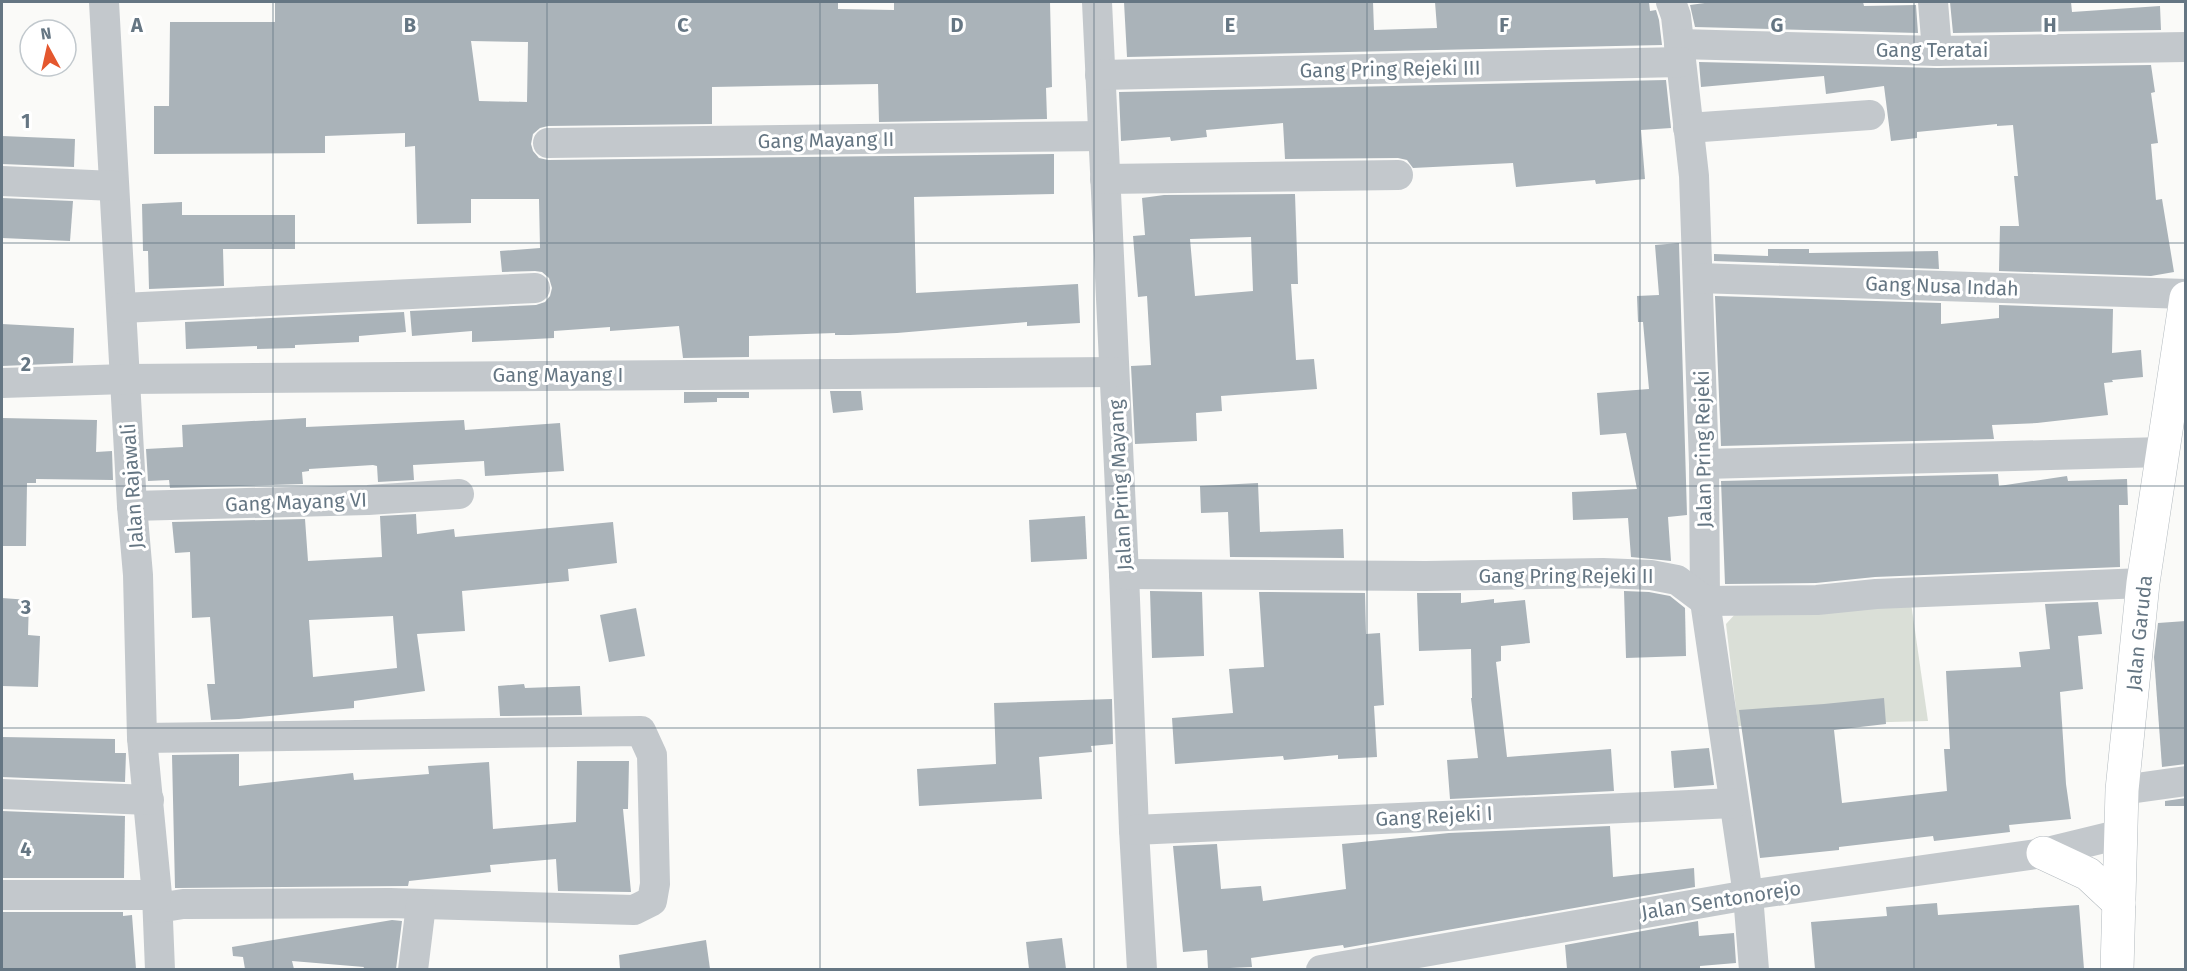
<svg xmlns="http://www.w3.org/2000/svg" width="2187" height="971" viewBox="0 0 2187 971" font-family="'Fira Sans',sans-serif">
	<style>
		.pitch { fill: #dadfd7 }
		.building { fill: #aab3b9; fill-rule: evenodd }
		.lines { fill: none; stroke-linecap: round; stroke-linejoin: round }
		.secondary-casing { stroke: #b3babf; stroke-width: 34 }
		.street { stroke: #c3c8cc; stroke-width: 30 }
		.secondary { stroke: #fff; stroke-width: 33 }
		.grid { fill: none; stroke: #657683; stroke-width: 1.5; stroke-opacity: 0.55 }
		.labels { text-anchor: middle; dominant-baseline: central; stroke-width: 6; stroke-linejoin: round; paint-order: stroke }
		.street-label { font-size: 20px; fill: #657683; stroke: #fff }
		.grid-label { font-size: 20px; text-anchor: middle; font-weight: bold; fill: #657683; stroke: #fff; stroke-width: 6; stroke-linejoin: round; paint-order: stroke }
	</style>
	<rect width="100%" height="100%" fill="#fafaf8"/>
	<path class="pitch" d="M 1910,596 L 1928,721 L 1738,726 L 1726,624 L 1738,611 Z"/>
	<g class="building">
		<path d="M 275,2 L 838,2 L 838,9 L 894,10 L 894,2 L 1050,2 L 1052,87 L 1046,88 L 1047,119 L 879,122 L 878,84 L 712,87 L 712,124 L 548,126 L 540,128 L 533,134 L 531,144 L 533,151 L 539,158 L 548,160 L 1054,154 L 1054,194 L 914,197 L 916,293 L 1078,284 L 1080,323 L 1027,326 L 1027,322 L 897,333 L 850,335 L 835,335 L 835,333 L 749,336 L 749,357 L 683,358 L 679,326 L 610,331 L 610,327 L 554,331 L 554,338 L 516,340 L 472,342 L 472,331 L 412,336 L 410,311 L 536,305 L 545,302 L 550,296 L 552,288 L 549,278 L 542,272 L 535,271 L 502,272 L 500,251 L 540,248 L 539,199 L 471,199 L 471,223 L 417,224 L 415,146 L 405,147 L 405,133 L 325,136 L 325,153 L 154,154 L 154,106 L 169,106 L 170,22 L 275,22 ZM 471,41 L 528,42 L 527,102 L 479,101 Z"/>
		<path d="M 1124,2 L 1373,2 L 1374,30 L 1437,28 L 1435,2 L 1649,2 L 1650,11 L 1656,10 L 1659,20 L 1662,45 L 1127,57 Z"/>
		<path d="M 1712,2 L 1863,2 L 1864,6 L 1916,5 L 1918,33 L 1695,27 L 1690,5 Z"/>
		<path d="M 1950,2 L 2071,2 L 2072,12 L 2160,6 L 2161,30 L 1953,33 Z"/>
		<path d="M 1699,62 L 1937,68 L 2151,65 L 2155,92 L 2151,93 L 2158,143 L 2151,144 L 2156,200 L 2162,199 L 2174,272 L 2151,276 L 1999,271 L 2000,226 L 2019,226 L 2014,176 L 2018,176 L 2013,125 L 1997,126 L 1997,124 L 1917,132 L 1917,138 L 1891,141 L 1884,86 L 1826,94 L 1824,76 L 1701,87 Z"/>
		<path d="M 1666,80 L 1671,128 L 1641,130 L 1645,179 L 1596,184 L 1595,180 L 1516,187 L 1513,163 L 1413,168 L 1407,160 L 1398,158 L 1285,159 L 1283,123 L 1206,130 L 1207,137 L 1171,141 L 1170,137 L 1121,141 L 1119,92 Z"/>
		<path d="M 2,136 L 75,139 L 74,167 L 2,164 Z"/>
		<path d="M 1295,194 L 1298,284 L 1291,284 L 1296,360 L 1314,359 L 1317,389 L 1221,396 L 1222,411 L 1196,413 L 1197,441 L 1135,444 L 1131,366 L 1151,365 L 1147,296 L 1138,297 L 1133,236 L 1145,235 L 1142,198 L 1164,195 ZM 1251,237 L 1253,291 L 1195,296 L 1190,239 Z"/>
		<path d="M 2,198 L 73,201 L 70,241 L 2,238 Z"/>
		<path d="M 182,202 L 182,215 L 295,215 L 295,249 L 223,249 L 224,286 L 149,289 L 148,251 L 143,251 L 142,204 Z"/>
		<path d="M 1679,243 L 1687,515 L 1668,517 L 1671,561 L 1631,557 L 1628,518 L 1573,520 L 1572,492 L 1637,489 L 1626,433 L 1600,435 L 1597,393 L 1649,389 L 1643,322 L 1638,322 L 1637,296 L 1659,295 L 1655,245 Z"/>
		<path d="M 1768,249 L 1809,249 L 1809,253 L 1938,251 L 1939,269 L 1714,261 L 1714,254 L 1768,256 Z"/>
		<path d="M 1715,296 L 1941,303 L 1941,324 L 1999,318 L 1999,305 L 2113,309 L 2112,353 L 2141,350 L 2143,377 L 2112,380 L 2113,382 L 2104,383 L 2108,415 L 2037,423 L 1992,425 L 1994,439 L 1721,446 Z"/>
		<path d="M 404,312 L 406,332 L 359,336 L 359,342 L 295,345 L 295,348 L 257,349 L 257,346 L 186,349 L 185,322 Z"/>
		<path d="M 2,324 L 74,328 L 73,363 L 2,366 Z"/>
		<path d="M 830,391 L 861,391 L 863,410 L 833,413 Z"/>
		<path d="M 684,392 L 749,392 L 749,398 L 717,398 L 717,402 L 684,403 Z"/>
		<path d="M 2,418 L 97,420 L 96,452 L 112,451 L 113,480 L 36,479 L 36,483 L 27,483 L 26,546 L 2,546 Z"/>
		<path d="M 306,418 L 306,427 L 464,420 L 465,430 L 560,423 L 564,471 L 485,476 L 484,461 L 413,465 L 414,480 L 378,482 L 377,466 L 373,465 L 309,469 L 309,471 L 302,472 L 303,484 L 170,488 L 169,480 L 148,481 L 146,449 L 183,447 L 182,425 Z"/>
		<path d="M 1998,474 L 1999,486 L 2067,476 L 2068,481 L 2127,479 L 2128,505 L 2119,505 L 2120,567 L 1875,577 L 1816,583 L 1725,584 L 1721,481 Z"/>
		<path d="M 1258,483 L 1260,532 L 1343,529 L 1344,558 L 1230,557 L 1228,512 L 1201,513 L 1200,486 Z"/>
		<path d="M 416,514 L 417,534 L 454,529 L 455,537 L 613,522 L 617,563 L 568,569 L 569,581 L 462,591 L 465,631 L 417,634 L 425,691 L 354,701 L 354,708 L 239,719 L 211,720 L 207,684 L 215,684 L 210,617 L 192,618 L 190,552 L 175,553 L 172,522 L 305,519 L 308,561 L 382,557 L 380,516 ZM 393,616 L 397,668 L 313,677 L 309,620 Z"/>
		<path d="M 1085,516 L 1087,559 L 1031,562 L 1029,520 Z"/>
		<path d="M 1150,591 L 1202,592 L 1204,656 L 1152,658 Z"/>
		<path d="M 1624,591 L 1649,592 L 1670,596 L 1685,608 L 1686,656 L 1626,658 Z"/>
		<path d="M 1259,592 L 1365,593 L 1366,634 L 1380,633 L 1384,705 L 1374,706 L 1377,757 L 1338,759 L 1338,755 L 1284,760 L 1283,756 L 1175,764 L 1172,718 L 1233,713 L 1229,669 L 1264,667 Z"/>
		<path d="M 1417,593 L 1461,593 L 1461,603 L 1494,599 L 1494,603 L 1525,600 L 1530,643 L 1501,646 L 1501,661 L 1496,662 L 1507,757 L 1611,749 L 1614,791 L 1450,799 L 1447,760 L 1478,758 L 1471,698 L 1472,698 L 1471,649 L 1419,651 Z"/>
		<path d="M 2,598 L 29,600 L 28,635 L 40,636 L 38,687 L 2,686 Z"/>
		<path d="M 2098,602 L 2102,634 L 2078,636 L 2083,689 L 2060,692 L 2066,784 L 2071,819 L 2009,825 L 2010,832 L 1934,841 L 1933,836 L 1839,847 L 1839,850 L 1760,858 L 1739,710 L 1824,704 L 1884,698 L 1886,724 L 1834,730 L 1842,803 L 1947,791 L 1944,749 L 1950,749 L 1946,671 L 2021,667 L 2019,652 L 2050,649 L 2045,604 Z"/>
		<path d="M 636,608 L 645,656 L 609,662 L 600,615 Z"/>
		<path d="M 2186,621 L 2186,764 L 2162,767 L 2154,657 L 2158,623 Z"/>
		<path d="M 524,684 L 525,688 L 580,686 L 582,715 L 500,716 L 498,686 Z"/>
		<path d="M 1112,699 L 1113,744 L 1091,746 L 1092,752 L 1039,757 L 1042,799 L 919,806 L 917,769 L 996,764 L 994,703 Z"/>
		<path d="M 2,737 L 115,739 L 115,753 L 126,753 L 125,782 L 2,777 Z"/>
		<path d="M 1709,748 L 1714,785 L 1674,788 L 1671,751 Z"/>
		<path d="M 239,754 L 239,786 L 353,773 L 354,780 L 429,774 L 428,766 L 489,762 L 493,829 L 576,822 L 577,761 L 629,761 L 628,809 L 623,809 L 631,892 L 558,891 L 556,859 L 490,865 L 491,872 L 409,881 L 408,886 L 175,888 L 172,755 Z"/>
		<path d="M 2186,798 L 2186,806 L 2165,806 L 2165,801 Z"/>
		<path d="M 2,811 L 125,816 L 124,878 L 2,878 Z"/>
		<path d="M 1610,826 L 1613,877 L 1694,868 L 1695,887 L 1344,948 L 1343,945 L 1251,958 L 1252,967 L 1208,969 L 1207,950 L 1183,952 L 1173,846 L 1217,844 L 1221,889 L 1261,886 L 1263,901 L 1346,889 L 1342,844 L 1449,833 Z"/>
		<path d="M 1937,903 L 1938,915 L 2079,905 L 2084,969 L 1815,969 L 1811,922 L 1887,916 L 1886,907 Z"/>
		<path d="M 2,912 L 123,912 L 123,916 L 132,915 L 136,969 L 2,969 Z"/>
		<path d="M 392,920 L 402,921 L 396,969 L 363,969 L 364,967 L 292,961 L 294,969 L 245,969 L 243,957 L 233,956 L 232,947 Z"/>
		<path d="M 1698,921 L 1699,936 L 1734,933 L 1736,963 L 1700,966 L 1700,969 L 1567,969 L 1565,945 Z"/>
		<path d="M 1062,938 L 1066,969 L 1029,969 L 1026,942 Z"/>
		<path d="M 706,940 L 710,969 L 620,969 L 619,955 Z"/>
	</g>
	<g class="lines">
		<g class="secondary-casing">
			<g id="secondary">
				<path d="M 2043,853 L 2088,874 L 2119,903"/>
				<path d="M 2117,970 L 2122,790 L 2143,583 L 2186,298"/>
			</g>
		</g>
		<g class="street">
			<path d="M 104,2 L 132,506 L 138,575 L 142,738 L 157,895 L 160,970"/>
			<path d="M 1097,2 L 1124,574 L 1134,830 L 1142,970"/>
			<path d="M 1671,2 L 1676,16 L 1694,176 L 1704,464 L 1705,601 L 1748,895 L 1754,970"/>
			<path d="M 1933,2 L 1937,51"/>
			<path d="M 1679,44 L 1937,51 L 2186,47"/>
			<path d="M 1100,75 L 1681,62"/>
			<path d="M 1688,128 L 1870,115"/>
			<path d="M 548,143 L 1103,136"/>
			<path d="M 1105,179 L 1398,175"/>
			<path d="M 2,181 L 114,186"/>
			<path d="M 1698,278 L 2186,294"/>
			<path d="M 122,308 L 535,288"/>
			<path d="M 2,383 L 126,379 L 1114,372"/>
			<path d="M 1704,464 L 2163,452"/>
			<path d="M 132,506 L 368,500 L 459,494"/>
			<path d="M 1124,574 L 1426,576 L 1603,573 L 1651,575 L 1677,580 L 1705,601 L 1817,600 L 1876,594 L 2143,583"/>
			<path d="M 142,738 L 641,731 L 652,755 L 655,884 L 652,901 L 634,910 L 390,903 L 183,904 L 158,908"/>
			<path d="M 2122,790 L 2186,781"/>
			<path d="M 2,794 L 149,800"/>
			<path d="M 1134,830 L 1734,803"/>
			<path d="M 2,895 L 157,895"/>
			<path d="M 413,970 L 421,905"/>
			<path d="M 1321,970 L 1748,895 L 2043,853 L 2121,834"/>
		</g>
		<use href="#secondary" class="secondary"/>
	</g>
	<path class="grid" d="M 273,2 L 273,970M 547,2 L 547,970M 820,2 L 820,970M 1094,2 L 1094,970M 1367,2 L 1367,970M 1640,2 L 1640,970M 1914,2 L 1914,970M 2,243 L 2186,243M 2,486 L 2186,486M 2,728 L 2186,728"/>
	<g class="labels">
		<g class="street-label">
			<text x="1932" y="50">Gang Teratai</text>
			<text transform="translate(1390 69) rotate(-1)">Gang Pring Rejeki III</text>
			<text transform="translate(826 140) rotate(-1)">Gang Mayang II</text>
			<text transform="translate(1942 286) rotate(2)">Gang Nusa Indah</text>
			<text x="558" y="375">Gang Mayang I</text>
			<text transform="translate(1703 449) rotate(-91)">Jalan Pring Rejeki</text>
			<text transform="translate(1120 485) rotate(-93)">Jalan Pring Mayang</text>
			<text transform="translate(132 486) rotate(-94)">Jalan Rajawali</text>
			<text transform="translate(296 502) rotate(-2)">Gang Mayang VI</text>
			<text x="1566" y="576">Gang Pring Rejeki II</text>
			<text transform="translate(2139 633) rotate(-84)">Jalan Garuda</text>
			<text transform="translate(1434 816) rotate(-3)">Gang Rejeki I</text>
			<text transform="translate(1721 900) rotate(-9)">Jalan Sentonorejo</text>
		</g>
	</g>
	<g class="grid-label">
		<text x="137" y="32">A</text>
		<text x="410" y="32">B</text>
		<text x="683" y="32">C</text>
		<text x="957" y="32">D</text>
		<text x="1230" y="32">E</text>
		<text x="1504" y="32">F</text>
		<text x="1777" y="32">G</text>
		<text x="2050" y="32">H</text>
		<text x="26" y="128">1</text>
		<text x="26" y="371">2</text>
		<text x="26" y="614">3</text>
		<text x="26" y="856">4</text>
	</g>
	<rect width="2187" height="971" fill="none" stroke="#657683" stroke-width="6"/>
	<g transform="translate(48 48) rotate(352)"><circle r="28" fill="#ffffff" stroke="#c1c8cd" stroke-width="1.5"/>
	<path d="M0-4.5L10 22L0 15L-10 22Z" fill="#e4572e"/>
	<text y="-9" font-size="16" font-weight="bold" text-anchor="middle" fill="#657683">N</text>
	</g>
</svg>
